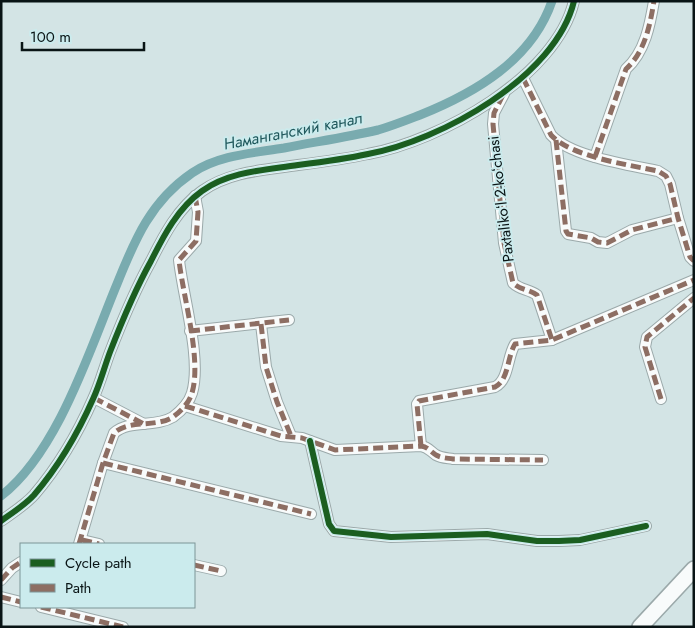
<svg xmlns="http://www.w3.org/2000/svg" width="695" height="628" viewBox="0 0 695 628" font-family="Jost,sans-serif">
	<style>
		.lines { fill: none; stroke-linecap: round; stroke-linejoin: round }
		.canal { stroke: #79abaf; stroke-width: 9 }
		.street-casing { stroke: #9ba9aa; stroke-width: 12 }
		.primary-casing { stroke: #9ba9aa; stroke-width: 18 }
		.street { stroke: #f8fbfb; stroke-width: 10 }
		.primary { stroke: #f8fbfb; stroke-width: 15 }
		.quiet { stroke: #8d6e63; stroke-width: 5; stroke-dasharray: 10 5; stroke-linecap: butt }
		.cycleway-casing { stroke: #cbebed; stroke-width: 9 }
		.cycleway { stroke: #1b5e20; stroke-width: 6 }
		.labels { text-anchor: middle; dominant-baseline: central; stroke-width: 4; stroke-linejoin: round; paint-order: stroke }
		.street-label { font-size: 15px; fill: #091415; stroke: #cbebed }
		.water-label { font-size: 16px; font-style: italic; fill: #1f585c; stroke: #cbebed }
	</style>
	<rect width="100%" height="100%" fill="#d3e4e5"/>
	<g class="lines">
		<path class="canal" d="M 1,496 C 58,452 90,349 117,284 C 135,239 151,201 192,173 C 218,155 254,153 284,148 C 315,142 347,137 378,130 C 392,126 407,120 420,115 C 475,93 532,60 552,1"/>
		<g class="street-casing">
			<g id="street">
				<path d="M 523,78 L 551,135 C 571,157 630,165 658,171 L 666,176 L 670,184 L 678,218 L 690,257 L 694,261"/>
				<path d="M 504,94 L 494,113 L 493,124 L 504,243 L 513,283 C 520,290 529,289 537,295 L 552,340"/>
				<path d="M 556,140 L 566,231 L 568,234 L 591,238 L 598,242 L 607,243 L 632,230 L 678,218"/>
				<path d="M 595,157 L 626,69 C 645,52 650,25 654,1"/>
				<path d="M 261,324 L 266,367 L 277,402 L 291,436"/>
				<path d="M 190,331 L 289,320"/>
				<path d="M 94,398 L 144,424"/>
				<path d="M 661,399 L 645,347 L 647,337 L 694,298"/>
				<path d="M 185,406 L 281,436 L 302,438 L 335,450 L 421,446 C 428,447 430,451 436,455 C 441,458 447,458 453,459 L 543,460"/>
				<path d="M 310,441 L 329,524 L 334,531 L 391,537 L 487,534 L 537,541 L 559,541 L 580,540 L 646,526"/>
				<path d="M 421,446 L 417,404 L 419,401 L 495,387 C 509,380 507,357 515,344 L 552,340 L 694,280"/>
				<path d="M 103,463 L 311,514"/>
				<path d="M 1,521 C 12,513 25,505 34,495 C 58,467 78,433 93,399 C 100,384 104,368 110,352 C 122,321 135,290 151,261 C 164,235 178,208 202,191 C 230,171 266,170 298,165 C 322,162 345,159 368,154 C 440,141 556,77 574,1"/>
				<path d="M 82,540 L 99,544"/>
				<path d="M 79,544 L 103,463 L 114,433 C 130,419 155,428 173,417 C 181,411 189,403 192,393 C 202,359 183,297 179,260 L 196,241 L 198,212 L 195,196"/>
				<path d="M 194,565 L 221,571"/>
				<path d="M 1,580 L 12,568 L 21,562"/>
				<path d="M 1,597 L 21,602"/>
				<path d="M 41,607 L 123,627"/>
			</g>
		</g>
		<g class="primary-casing">
			<path id="primary" d="M 640,627 L 694,569"/>
		</g>
		<use href="#street" class="street"/>
		<use href="#primary" class="primary"/>
		<g class="quiet">
			<path d="M 523,78 L 551,135 C 571,157 630,165 658,171 L 666,176 L 670,184 L 678,218 L 690,257 L 694,261"/>
			<path d="M 503,95 L 494,113 L 493,124 L 504,243 L 513,283 C 520,290 529,289 537,295 L 552,340"/>
			<path d="M 556,140 L 566,231 L 568,234 L 591,238 L 598,242 L 607,243 L 632,230 L 678,218"/>
			<path d="M 595,157 L 626,69 C 645,52 650,25 654,1"/>
			<path d="M 261,324 L 266,367 L 277,402 L 291,436"/>
			<path d="M 190,331 L 289,320"/>
			<path d="M 94,398 L 144,424"/>
			<path d="M 661,399 L 645,347 L 647,337 L 694,298"/>
			<path d="M 185,406 L 281,436 L 302,438 L 335,450 L 421,446 C 428,447 430,451 436,455 C 441,458 447,458 453,459 L 543,460"/>
			<path d="M 421,446 L 417,404 L 419,401 L 495,387 C 509,380 507,357 515,344 L 552,340 L 694,280"/>
			<path d="M 103,463 L 311,514"/>
			<path d="M 82,540 L 99,544"/>
			<path d="M 79,544 L 103,463 L 114,433 C 130,419 155,428 173,417 C 181,411 189,403 192,393 C 202,359 183,297 179,260 L 196,241 L 198,212 L 195,196"/>
			<path d="M 194,565 L 221,571"/>
			<path d="M 1,580 L 12,568 L 21,562"/>
			<path d="M 1,597 L 21,602"/>
			<path d="M 41,607 L 123,627"/>
		</g>
		<g class="cycleway-casing">
			<g id="cycleway">
				<path d="M 310,441 L 329,524 L 334,531 L 391,537 L 487,534 L 537,541 L 559,541 L 580,540 L 646,526"/>
				<path d="M 1,521 C 12,513 25,505 34,495 C 58,467 78,433 93,399 C 100,384 104,368 110,352 C 122,321 135,290 151,261 C 164,235 178,208 202,191 C 230,171 266,170 298,165 C 322,162 345,159 368,154 C 440,141 556,77 574,1"/>
			</g>
		</g>
		<use href="#cycleway" class="cycleway"/>
	</g>
	<g class="labels">
		<g class="street-label">
			<text transform="translate(501 199) rotate(-97)">Paxtalikoʻl 2-koʻchasi</text>
		</g>
		<g class="water-label">
			<text transform="translate(293 131) rotate(-11)">Наманганский канал</text>
		</g>
	</g>
	<rect width="695" height="628" fill="none" stroke="#091415" stroke-width="5"/>
	<rect x="20" y="543" width="175" height="65" fill="#cbebed" stroke="#7d9597"/>
	<rect x="30" y="559" width="25" height="8" fill="#1b5e20" stroke="#7d9597"/>
	<text x="65" y="568" font-size="15" fill="#091415">Cycle path</text>
	<rect x="30" y="584" width="25" height="8" fill="#8d6e63" stroke="#7d9597"/>
	<text x="65" y="593" font-size="15" fill="#091415">Path</text>
	<path d="M22 42v8h122v-8" fill="none" stroke="#091415" stroke-width="2.5"/>
	<text x="30" y="42" font-size="15" fill="#091415" stroke="#cbebed" stroke-width="4" paint-order="stroke">100 m</text>
</svg>
